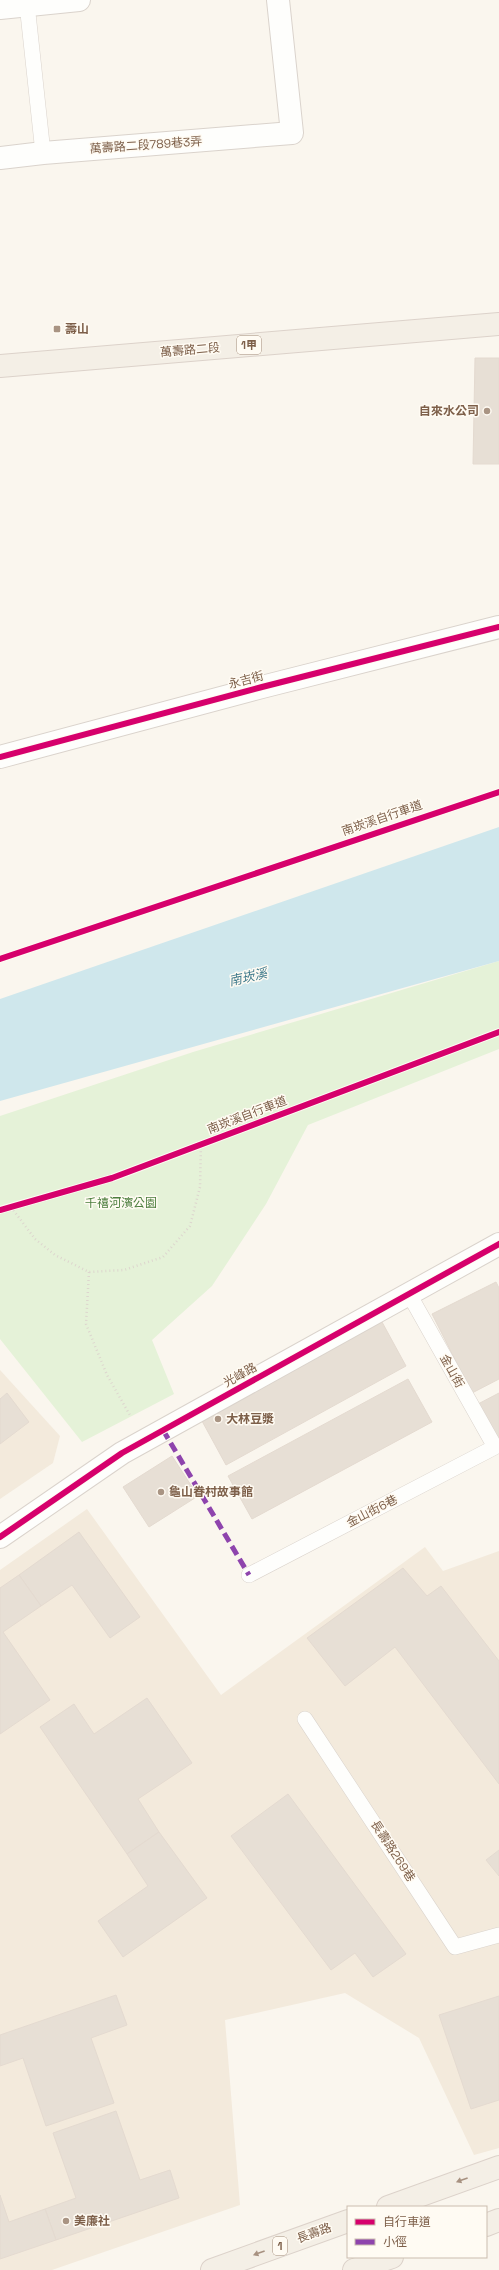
<svg xmlns="http://www.w3.org/2000/svg" width="499" height="2270" viewBox="0 0 499 2270" font-family="'Space Grotesk','Noto Sans TC',sans-serif">
	<style>
		.residential { fill: #f3eadc }
		.green { fill: #e5f2d8 }
		.water { fill: #cfe7ec }
		.building { fill: #e7dfd5; stroke: #e4dad0 }
		.lines { fill: none; stroke-linecap: round; stroke-linejoin: round }
		.service-casing { stroke: #dad3cc; stroke-width: 16 }
		.minor-casing { stroke: #dad3cc; stroke-width: 24 }
		.primary-casing { stroke: #dcd2ca; stroke-width: 24 }
		.path { stroke: #ddd6ce; stroke-width: 2.5; stroke-dasharray: 1 3; stroke-linecap: butt }
		.service { stroke: #fefefc; stroke-width: 15 }
		.minor { stroke: #fefefc; stroke-width: 22 }
		.primary { stroke: #f4efe6; stroke-width: 22 }
		.quiet { stroke: #8e44ad; stroke-width: 5; stroke-dasharray: 10 5; stroke-linecap: butt }
		.cycleway-casing { stroke: #fffbf3; stroke-width: 8 }
		.cycleway { stroke: #d6006c; stroke-width: 6 }
		.oneway { fill: #a79180 }
		.poi-dot { fill: #a99483; stroke: #fffbf3; stroke-width: 1.5 }
		.labels { text-anchor: middle; dominant-baseline: central; stroke-width: 3; stroke-linejoin: round; paint-order: stroke }
		.shield { fill: #fffbf3; stroke: #a48e7c; stroke-width: 1 }
		.shield-label { font-size: 11px; font-weight: bold; fill: #7d5f49 }
		.street-label { font-size: 12px; fill: #7d5f49; stroke: #fffbf3 }
		.poi-label { font-size: 12px; font-weight: bold; fill: #7d5f49; stroke: #fffbf3; text-anchor: start }
		.park-label { font-size: 12px; fill: #4c7e3d; stroke: #fffbf3 }
		.water-label { font-size: 13px; font-style: italic; fill: #3e798b; stroke: #fffbf3 }
	</style>
	<rect width="100%" height="100%" fill="#faf6ee"/>
	<g class="residential">
		<path d="M 0,1370 L 60,1436 L 53,1463 L 0,1499 Z"/>
		<path d="M 87,1509 L 221,1695 L 425,1547 L 443,1571 L 499,1551 L 499,2148 L 474,2155 L 419,2038 L 345,1993 L 225,2020 L 240,2205 L 52,2270 L 0,2270 L 0,1570 Z"/>
	</g>
	<path class="green" d="M 499,961 L 499,1049 L 308,1125 L 266,1204 L 212,1286 L 152,1340 L 174,1394 L 82,1442 L 0,1339 L 0,1116 L 193,1052 Z"/>
	<path class="water" d="M 499,827 L 499,961 L 0,1101 L 0,999 Z"/>
	<g class="building">
		<path d="M 475,358 L 499,358 L 499,464 L 473,464 Z"/>
		<path d="M 496,1282 L 499,1288 L 499,1379 L 472,1393 L 432,1314 Z"/>
		<path d="M 382,1322 L 406,1366 L 226,1465 L 202,1421 Z"/>
		<path d="M 408,1379 L 432,1422 L 252,1519 L 228,1476 Z"/>
		<path d="M 7,1393 L 29,1422 L 0,1444 L 0,1399 Z"/>
		<path d="M 499,1393 L 499,1441 L 478,1404 Z"/>
		<path d="M 172,1456 L 198,1496 L 149,1527 L 123,1487 Z"/>
		<path d="M 79,1532 L 140,1617 L 110,1638 L 72,1585 L 41,1606 L 19,1575 Z"/>
		<path d="M 403,1568 L 427,1596 L 441,1586 L 499,1661 L 499,1784 L 395,1647 L 345,1686 L 307,1638 Z"/>
		<path d="M 19,1575 L 41,1606 L 3,1632 L 50,1700 L 0,1734 L 0,1588 Z"/>
		<path d="M 147,1698 L 192,1763 L 138,1799 L 159,1832 L 127,1854 L 40,1727 L 74,1704 L 94,1734 Z"/>
		<path d="M 288,1794 L 406,1954 L 373,1977 L 355,1953 L 331,1970 L 231,1836 Z"/>
		<path d="M 159,1832 L 207,1898 L 123,1957 L 98,1921 L 148,1886 L 127,1854 Z"/>
		<path d="M 499,1850 L 499,1876 L 486,1860 Z"/>
		<path d="M 116,1995 L 127,2025 L 91,2038 L 114,2103 L 46,2126 L 23,2058 L 0,2066 L 0,2035 Z"/>
		<path d="M 499,1996 L 499,2100 L 471,2109 L 439,2015 Z"/>
		<path d="M 116,2111 L 140,2180 L 170,2170 L 179,2198 L 56,2240 L 45,2209 L 76,2198 L 53,2133 Z"/>
		<path d="M 0,2195 L 9,2222 L 45,2209 L 56,2240 L 0,2259 Z"/>
	</g>
	<g class="lines">
		<g class="service-casing">
			<g id="service">
				<path d="M 27,4 L 43,153"/>
				<path d="M 249,1575 L 495,1447 L 409,1294"/>
				<path d="M 305,1719 L 455,1947 L 499,1935"/>
			</g>
		</g>
		<g class="minor-casing">
			<g id="minor">
				<path d="M 0,8 L 79,0"/>
				<path d="M 0,158 L 43,153 L 292,133 L 278,0"/>
				<path d="M 0,757 L 262,687 L 499,627"/>
				<path d="M 0,1537 L 122,1453 L 499,1244"/>
			</g>
		</g>
		<g class="primary-casing">
			<g id="primary">
				<path d="M 0,366 L 499,324"/>
				<path d="M 388,2207 L 499,2167"/>
				<path d="M 486,2225 L 499,2220"/>
				<path d="M 212,2270 L 348,2221"/>
				<path d="M 354,2270 L 392,2257"/>
			</g>
		</g>
		<g class="path">
			<path d="M 11,1207 L 35,1239 L 55,1255 L 89,1272 L 124,1270 L 163,1257 L 190,1226 L 200,1187 L 201,1144"/>
			<path d="M 89,1272 L 86,1324 L 107,1375 L 131,1417"/>
		</g>
		<use href="#service" class="service"/>
		<use href="#minor" class="minor"/>
		<use href="#primary" class="primary"/>
		<path class="quiet" d="M 163,1430 L 249,1575"/>
		<g class="cycleway-casing">
			<g id="cycleway">
				<path d="M 0,757 L 262,687 L 499,627"/>
				<path d="M 0,959 L 499,792"/>
				<path d="M 0,1210 L 112,1178 L 499,1032"/>
				<path d="M 0,1537 L 122,1453 L 499,1244"/>
			</g>
		</g>
		<use href="#cycleway" class="cycleway"/>
	</g>
	<defs><path id="oneway-solid" d="M-6-.8H1V-3.2L6.5 0L1 3.2V.8H-6Z"/></defs>
	<g class="oneway">
		<use href="#oneway-solid" transform="translate(462 2180) rotate(160)"/>
		<use href="#oneway-solid" transform="translate(259 2253) rotate(160)"/>
	</g>
	<g class="poi-dot">
		<rect x="53" y="325" width="8" height="8" rx="2"/>
		<circle cx="487" cy="411" r="4"/>
		<circle cx="218" cy="1419" r="4"/>
		<circle cx="161" cy="1492" r="4"/>
		<circle cx="66" cy="2221" r="4"/>
	</g>
	<g class="labels">
		<g class="shield">
			<rect x="237" y="336" width="24" height="18" rx="3"/>
			<rect x="273" y="2237" width="14" height="18" rx="3"/>
		</g>
		<g class="shield-label">
			<text x="249" y="345">1甲</text>
			<text x="280" y="2246">1</text>
		</g>
		<g class="street-label">
			<text transform="translate(146 145) rotate(-4)">萬壽路二段789巷3弄</text>
			<text transform="translate(190 350) rotate(-5)">萬壽路二段</text>
			<text transform="translate(246 680) rotate(-15)">永吉街</text>
			<text transform="translate(382 818) rotate(-19)">南崁溪自行車道</text>
			<text transform="translate(247 1115) rotate(-21)">南崁溪自行車道</text>
			<text transform="translate(452 1371) rotate(61)">金山街</text>
			<text transform="translate(240 1375) rotate(-29)">光峰路</text>
			<text transform="translate(372 1511) rotate(-27)">金山街6巷</text>
			<text transform="translate(393 1851) rotate(57)">長壽路269巷</text>
			<text transform="translate(314 2233) rotate(-20)">長壽路</text>
		</g>
		<g class="poi-label">
			<text x="65" y="329">壽山</text>
			<text x="479" y="411" text-anchor="end">自來水公司</text>
			<text x="226" y="1419">大林豆漿</text>
			<text x="169" y="1492">龜山眷村故事館</text>
			<text x="74" y="2221">美廉社</text>
		</g>
		<g class="park-label">
			<text x="121" y="1203">千禧河濱公園</text>
		</g>
		<g class="water-label">
			<text transform="translate(248 977) rotate(-13)">南崁溪</text>
		</g>
	</g>
	<rect x="347" y="2206" width="140" height="52" fill="#fffbf3" stroke="#cbbdaf"/>
	<rect x="355" y="2219" width="20" height="6" fill="#d6006c" stroke="#cbbdaf"/>
	<text x="383" y="2226" font-size="12" fill="#7d5f49">自行車道</text>
	<rect x="355" y="2239" width="20" height="6" fill="#8e44ad" stroke="#cbbdaf"/>
	<text x="383" y="2246" font-size="12" fill="#7d5f49">小徑</text>
</svg>
